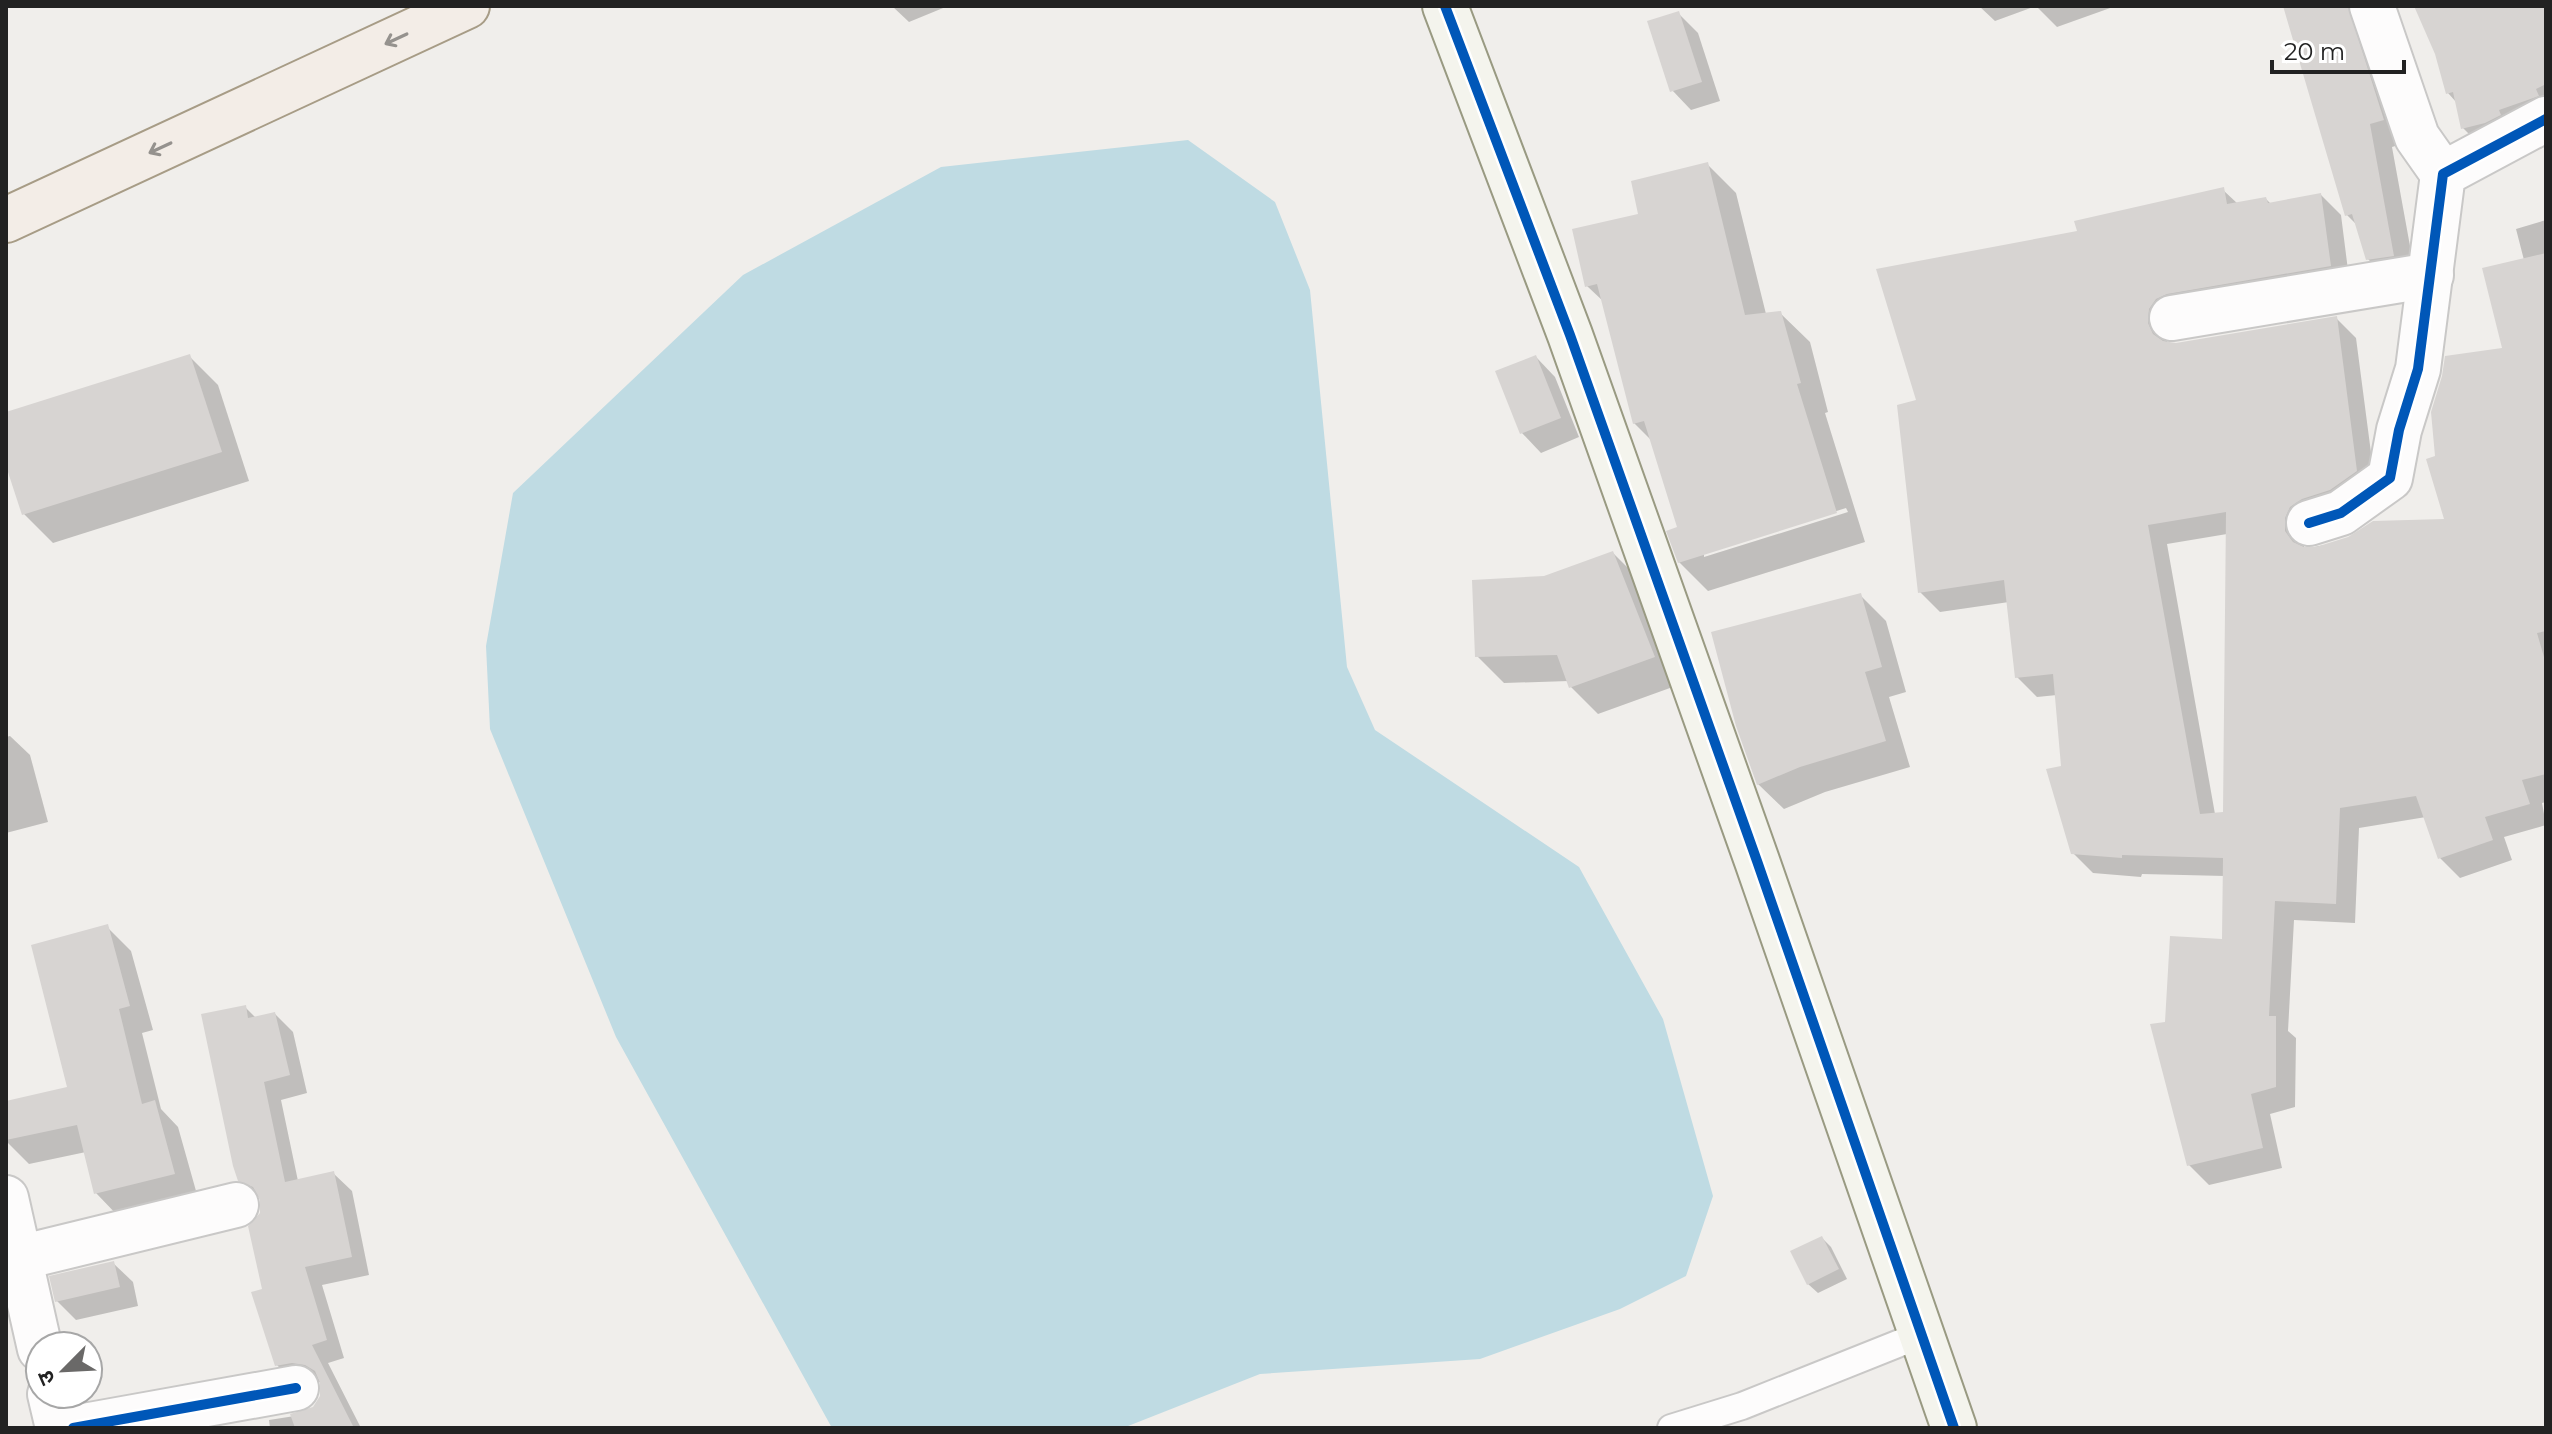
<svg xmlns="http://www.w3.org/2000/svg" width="2552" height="1434" viewBox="0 0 2552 1434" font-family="Montserrat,'Noto Sans Devanagari',sans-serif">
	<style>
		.water { fill: #bfdbe3 }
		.shadow { fill: #0003; fill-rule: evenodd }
		.building { fill: #d7d4d2; fill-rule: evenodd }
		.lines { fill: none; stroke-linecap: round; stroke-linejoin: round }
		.lane-casing { stroke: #c9c8c7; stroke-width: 30 }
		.street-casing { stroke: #c9c8c7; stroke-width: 48 }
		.secondary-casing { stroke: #999a82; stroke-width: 48 }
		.primary-casing { stroke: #a79c86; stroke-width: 48 }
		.lane { stroke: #fdfcfc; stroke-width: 26 }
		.street { stroke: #fdfcfc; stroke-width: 44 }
		.secondary { stroke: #f4f4ed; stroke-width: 44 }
		.primary { stroke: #f3ede7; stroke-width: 44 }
		.cycleway-casing { stroke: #fff; stroke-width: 15 }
		.cycleway { stroke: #0057b8; stroke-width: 10 }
		.oneway { stroke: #95928e }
	</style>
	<rect width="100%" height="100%" fill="#f0eeeb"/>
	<path class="water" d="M 1188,140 L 1275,202 L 1310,290 L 1347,667 L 1375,730 L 1579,867 L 1663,1019 L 1713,1196 L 1686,1276 L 1620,1309 L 1480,1359 L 1260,1374 L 1123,1428 L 832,1428 L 616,1037 L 490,729 L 486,646 L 513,493 L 743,275 L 941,167 Z"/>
	<g class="shadow">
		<path d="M 892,6 L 948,6 L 909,22 Z"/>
		<path d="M 1979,6 L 2112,6 L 2113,7 L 2057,27 L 2036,6 L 1995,21 Z"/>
		<path d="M 2285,6 L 2365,6 L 2405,143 L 2392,147 L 2416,279 L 2391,283 L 2368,259 L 2357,225 L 2347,215 Z"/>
		<path d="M 2416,6 L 2546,6 L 2546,120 L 2483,148 L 2463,128 L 2457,103 L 2448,93 L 2436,54 Z"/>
		<path d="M 1678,13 L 1698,33 L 1720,101 L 1691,110 L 1672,90 Z"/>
		<path d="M 1707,164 L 1736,193 L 1766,314 L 1780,313 L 1810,342 L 1828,412 L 1825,413 L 1865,542 L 1708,591 L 1679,562 L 1679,529 L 1651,440 L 1634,423 L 1604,302 L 1587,286 L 1641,215 ZM 1846,508 L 1848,512 L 1704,557 L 1704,553 Z"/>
		<path d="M 2223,190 L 2238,204 L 2266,199 L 2271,204 L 2321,195 L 2341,215 L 2350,286 L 2168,329 L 2167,344 L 2176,345 L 2336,318 L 2356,338 L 2376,491 L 2304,539 L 2304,549 L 2447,521 L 2438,457 L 2504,350 L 2524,260 L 2516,229 L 2546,220 L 2546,802 L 2542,803 L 2546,825 L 2504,837 L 2512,860 L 2460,878 L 2440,858 L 2426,817 L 2359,828 L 2355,923 L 2294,920 L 2288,1031 L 2296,1038 L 2295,1107 L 2270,1114 L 2282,1168 L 2209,1185 L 2189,1165 L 2167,1024 L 2224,941 L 2225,876 L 2142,874 L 2141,877 L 2093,873 L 2073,853 L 2057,695 L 2037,697 L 2017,677 L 2009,602 L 1940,612 L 1920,592 L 1919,402 L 2079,232 ZM 2227,534 L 2225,814 L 2215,814 L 2167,544 Z"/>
		<path d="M 189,356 L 218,385 L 249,481 L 53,543 L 24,514 L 6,459 L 6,414 Z"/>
		<path d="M 1536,357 L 1555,377 L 1579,437 L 1541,453 L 1522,433 Z"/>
		<path d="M 1613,553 L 1640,580 L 1681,684 L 1598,714 L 1571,687 L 1569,681 L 1504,683 L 1477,656 L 1544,578 Z"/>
		<path d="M 1860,595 L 1886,621 L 1906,692 L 1889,697 L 1910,767 L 1825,792 L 1784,809 L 1758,784 Z"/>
		<path d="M 10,736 L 30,755 L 48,822 L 6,833 L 6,737 Z"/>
		<path d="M 107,927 L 131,951 L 153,1030 L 142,1033 L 161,1109 L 178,1127 L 198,1198 L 120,1218 L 96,1193 L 86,1152 L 29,1164 L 6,1141 L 6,1103 L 70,1089 Z"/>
		<path d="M 245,1007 L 256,1018 L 275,1014 L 293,1032 L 307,1093 L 281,1100 L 298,1181 L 333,1173 L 352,1191 L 369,1275 L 322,1285 L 344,1358 L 328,1363 L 361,1428 L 270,1428 L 269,1420 L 301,1415 L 313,1409 L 321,1398 L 322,1382 L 295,1384 L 277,1365 L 265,1290 L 262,1200 L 239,1180 Z"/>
		<path d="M 1822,1238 L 1831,1247 L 1847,1279 L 1818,1293 L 1808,1284 Z"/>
		<path d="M 113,1263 L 133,1282 L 138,1306 L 76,1320 L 57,1301 Z"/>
	</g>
	<g class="building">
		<path d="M 2283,6 L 2348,6 L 2384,120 L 2370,124 L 2394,256 L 2366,260 L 2352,214 L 2345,216 Z"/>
		<path d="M 2414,6 L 2546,6 L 2546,84 L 2536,89 L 2539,96 L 2499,110 L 2501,115 L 2485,123 L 2461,129 L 2453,92 L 2446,94 L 2435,54 Z"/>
		<path d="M 1679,11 L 1702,82 L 1670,92 L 1647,21 Z"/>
		<path d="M 1708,162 L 1745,315 L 1781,311 L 1801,383 L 1797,384 L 1837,513 L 1678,563 L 1666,531 L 1677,527 L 1644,421 L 1633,424 L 1597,284 L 1585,287 L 1572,229 L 1638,214 L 1631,181 Z"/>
		<path d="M 2224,187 L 2227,204 L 2266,197 L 2268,203 L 2321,193 L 2331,266 L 2167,294 L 2156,299 L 2149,309 L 2148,323 L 2153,334 L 2163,341 L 2176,343 L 2337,316 L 2357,471 L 2330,490 L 2302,499 L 2290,507 L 2285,518 L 2285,531 L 2293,542 L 2304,547 L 2316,547 L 2348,537 L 2373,521 L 2444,519 L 2426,459 L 2435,456 L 2431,412 L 2442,376 L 2445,356 L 2502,348 L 2482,268 L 2546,253 L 2546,631 L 2537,633 L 2546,664 L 2546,774 L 2522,780 L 2530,804 L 2485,817 L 2493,840 L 2438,859 L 2416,796 L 2340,808 L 2336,904 L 2275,901 L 2269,1016 L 2276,1016 L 2276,1087 L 2251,1094 L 2263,1148 L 2187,1166 L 2150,1024 L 2165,1022 L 2170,936 L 2222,939 L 2223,858 L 2122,855 L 2122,858 L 2071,854 L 2046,769 L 2061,766 L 2053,674 L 2015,678 L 2004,580 L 1918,593 L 1897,405 L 1916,400 L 1876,269 L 2077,231 L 2074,221 ZM 2226,512 L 2223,812 L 2200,814 L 2148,525 Z"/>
		<path d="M 190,354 L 222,452 L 22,515 L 6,466 L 6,412 Z"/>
		<path d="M 1536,355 L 1561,418 L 1520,434 L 1495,371 Z"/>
		<path d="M 1613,551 L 1655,657 L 1569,688 L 1557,655 L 1475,657 L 1472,580 L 1544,576 Z"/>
		<path d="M 1861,593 L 1882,667 L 1865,672 L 1886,741 L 1800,767 L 1757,785 L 1736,726 L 1711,632 Z"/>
		<path d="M 108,924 L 130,1006 L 119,1009 L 142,1104 L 155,1100 L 175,1174 L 94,1194 L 77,1125 L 6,1140 L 6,1101 L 67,1087 L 31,945 Z"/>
		<path d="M 246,1005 L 248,1018 L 275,1012 L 290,1075 L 264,1082 L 285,1182 L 334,1171 L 352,1257 L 305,1267 L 327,1340 L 312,1345 L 354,1428 L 295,1428 L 290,1414 L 313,1407 L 320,1396 L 320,1383 L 315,1371 L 305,1365 L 292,1363 L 275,1366 L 251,1292 L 262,1289 L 248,1226 L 260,1213 L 260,1200 L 253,1187 L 238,1181 L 233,1166 L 201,1014 Z"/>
		<path d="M 1822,1236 L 1839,1269 L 1807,1285 L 1790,1251 Z"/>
		<path d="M 114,1261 L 120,1287 L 55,1302 L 49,1276 Z"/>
	</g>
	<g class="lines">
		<g class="lane-casing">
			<path id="lane" d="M 1671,1428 L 1742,1406 L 1920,1335"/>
		</g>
		<g class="street-casing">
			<g id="street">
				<path d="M 2372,6 L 2417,137 L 2443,174"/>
				<path d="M 2172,318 L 2431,275"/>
				<path d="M 2309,523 L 2341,513 L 2390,478 L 2399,430 L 2418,369 L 2443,174 L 2546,119"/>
				<path d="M 6,1198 L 40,1349"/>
				<path d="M 19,1258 L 236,1205"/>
				<path d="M 50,1394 L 58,1428"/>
				<path d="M 73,1428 L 296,1388"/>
			</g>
		</g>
		<g class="secondary-casing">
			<path id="secondary" d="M 1445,6 L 1570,335 L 1757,861 L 1954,1428"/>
		</g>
		<g class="primary-casing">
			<path id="primary" d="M 6,220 L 467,6"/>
		</g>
		<use href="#lane" class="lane"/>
		<use href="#street" class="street"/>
		<use href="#secondary" class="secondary"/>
		<use href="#primary" class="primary"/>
		<g class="cycleway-casing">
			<g id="cycleway">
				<path d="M 1445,6 L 1570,335 L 1757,861 L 1954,1428"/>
				<path d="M 2309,523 L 2341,513 L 2390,478 L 2399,430 L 2418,369 L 2443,174 L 2546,119"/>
				<path d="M 73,1428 L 296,1388"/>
			</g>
		</g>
		<use href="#cycleway" class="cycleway"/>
	</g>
	<defs><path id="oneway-shaft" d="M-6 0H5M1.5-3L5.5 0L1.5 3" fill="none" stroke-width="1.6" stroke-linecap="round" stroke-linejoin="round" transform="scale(2)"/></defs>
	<g class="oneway">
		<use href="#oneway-shaft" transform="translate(396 39) rotate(155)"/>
		<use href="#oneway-shaft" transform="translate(160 148) rotate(155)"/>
	</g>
	<rect width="2552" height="1434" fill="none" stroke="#222222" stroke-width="16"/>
	<g transform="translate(64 1370) rotate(246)"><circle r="38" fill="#ffffff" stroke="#a7a7a7" stroke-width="2"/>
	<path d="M0-6L14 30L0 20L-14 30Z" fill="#6a6968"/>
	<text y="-12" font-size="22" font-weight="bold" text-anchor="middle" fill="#222222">उ</text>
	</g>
	<path d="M2272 60v12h132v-12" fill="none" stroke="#222222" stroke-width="4"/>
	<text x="2284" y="60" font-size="24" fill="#222222" stroke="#ffffff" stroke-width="6" paint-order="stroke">20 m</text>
</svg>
